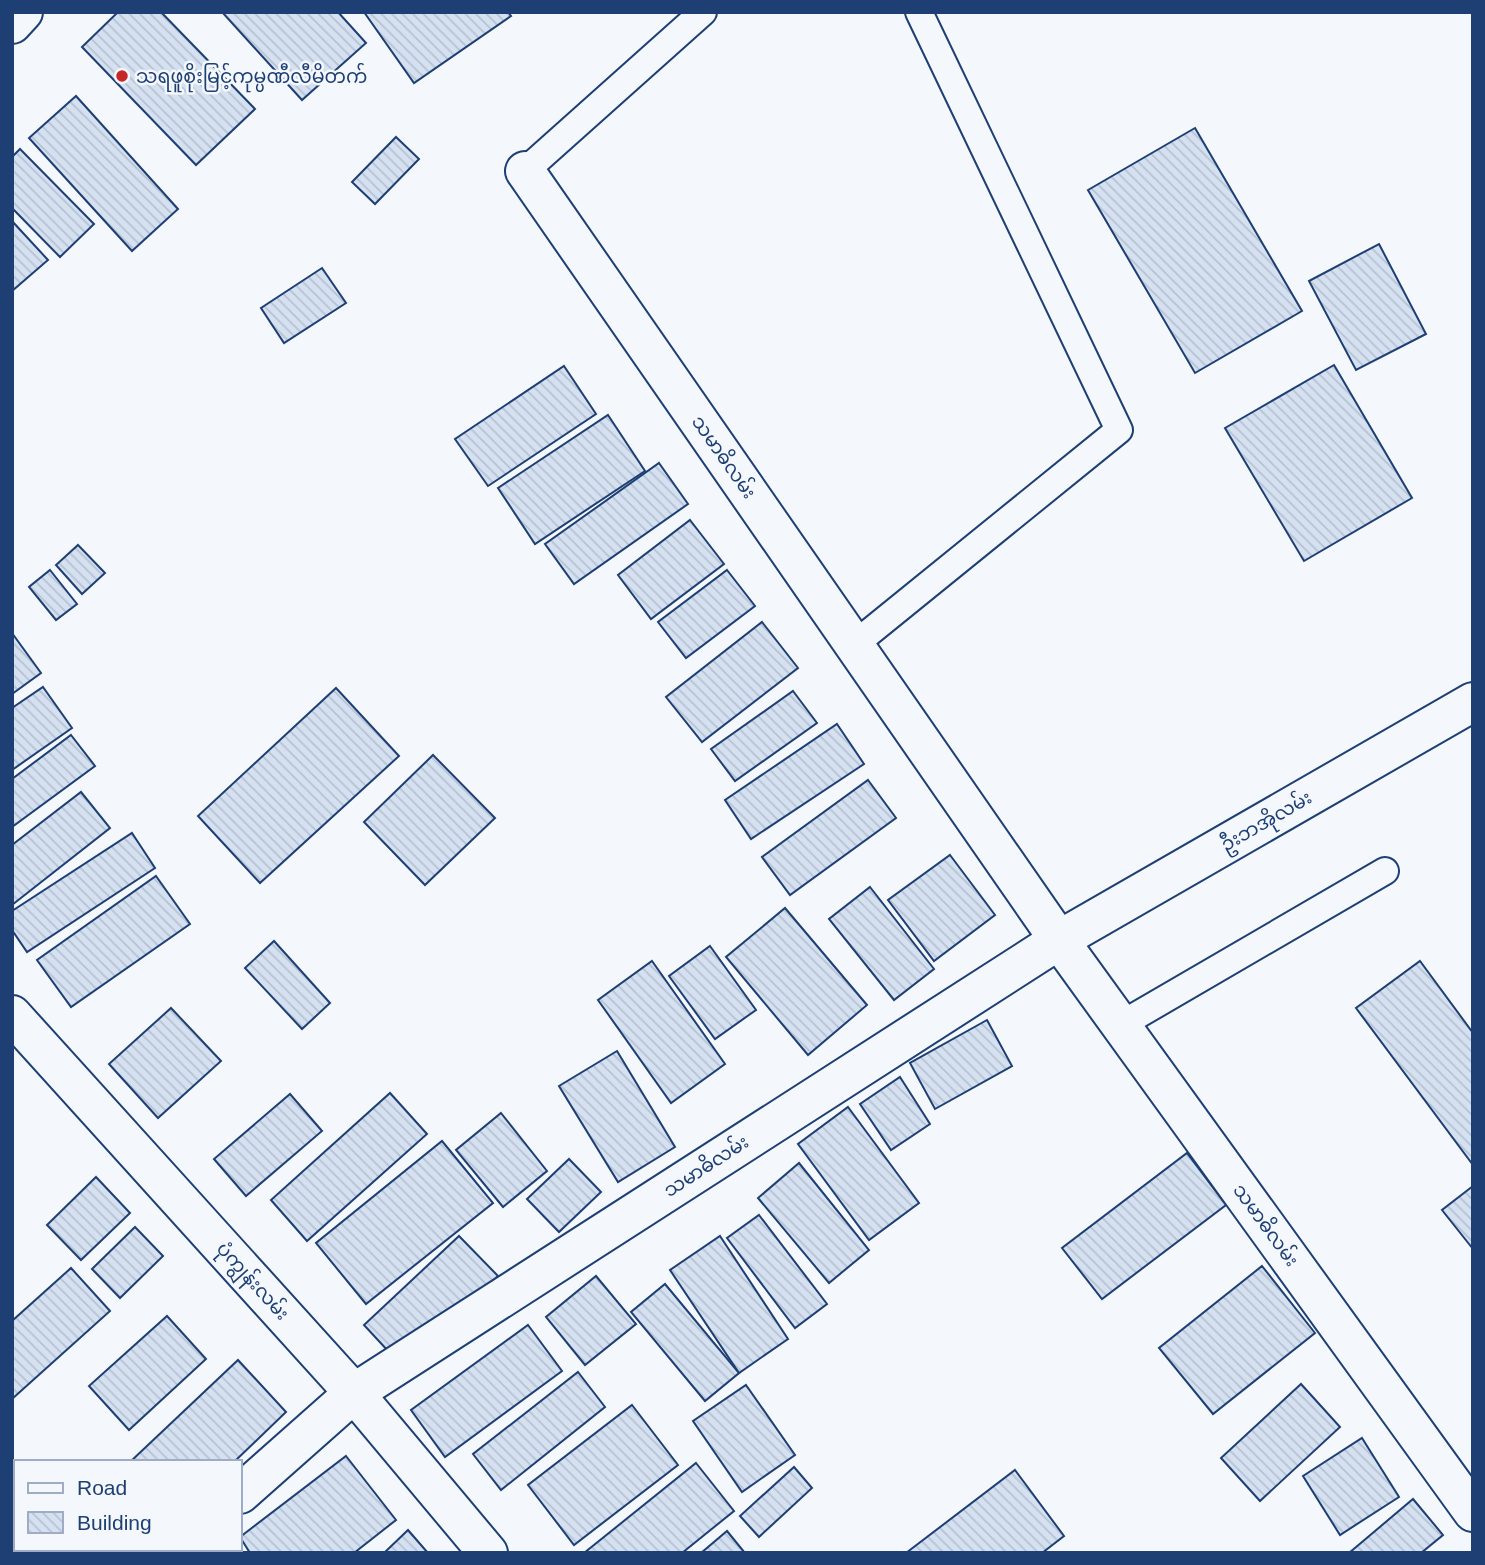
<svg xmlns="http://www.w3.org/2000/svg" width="1485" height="1565" viewBox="0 0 1485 1565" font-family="Arial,'Noto Sans Myanmar',sans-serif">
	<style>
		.building { fill: url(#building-back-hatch); stroke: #1d3f73; stroke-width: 2 }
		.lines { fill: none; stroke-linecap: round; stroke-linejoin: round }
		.lane-casing { stroke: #1d3f73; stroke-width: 30 }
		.street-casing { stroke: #1d3f73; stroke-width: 42 }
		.secondary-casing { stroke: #1d3f73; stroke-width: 42 }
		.lane { stroke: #f4f7fb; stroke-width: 26 }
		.street { stroke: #f4f7fb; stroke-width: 38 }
		.secondary { stroke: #f4f7fb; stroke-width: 38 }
		.poi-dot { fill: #c62828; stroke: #f4f7fb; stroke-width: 2.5 }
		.labels { text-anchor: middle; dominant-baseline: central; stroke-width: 5; stroke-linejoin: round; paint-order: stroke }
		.poi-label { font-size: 19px; fill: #1d3f73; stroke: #f4f7fb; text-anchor: start }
		.street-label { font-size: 19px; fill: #1d3f73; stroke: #f4f7fb }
	</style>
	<defs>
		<pattern id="building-back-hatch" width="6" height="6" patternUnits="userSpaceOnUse" patternTransform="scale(1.75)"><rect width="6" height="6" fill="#d5e0f0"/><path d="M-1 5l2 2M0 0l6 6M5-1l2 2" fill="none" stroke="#b6c1d1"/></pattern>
	</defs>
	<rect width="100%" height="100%" fill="#f4f7fb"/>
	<g class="building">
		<path d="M 118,12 L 161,12 L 255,109 L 196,165 L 82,47 Z"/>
		<path d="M 222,12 L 338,12 L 366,43 L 302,100 Z"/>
		<path d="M 364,12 L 508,12 L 511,16 L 414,83 Z"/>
		<path d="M 76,96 L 178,209 L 132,251 L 29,138 Z"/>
		<path d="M 1195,128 L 1302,311 L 1195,373 L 1088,190 Z"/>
		<path d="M 396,137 L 419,159 L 375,204 L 352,182 Z"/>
		<path d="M 20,149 L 94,224 L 60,257 L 12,208 L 12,157 Z"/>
		<path d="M 12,221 L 48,260 L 12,291 Z"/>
		<path d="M 1379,244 L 1426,334 L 1356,370 L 1309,281 Z"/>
		<path d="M 322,268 L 346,303 L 284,343 L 261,308 Z"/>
		<path d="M 1334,365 L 1412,498 L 1304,561 L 1225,428 Z"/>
		<path d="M 564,366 L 596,414 L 488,486 L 455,439 Z"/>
		<path d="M 608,415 L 645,471 L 535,544 L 498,488 Z"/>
		<path d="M 659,463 L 688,504 L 574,584 L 545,544 Z"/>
		<path d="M 690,520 L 724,564 L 651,619 L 618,575 Z"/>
		<path d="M 78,545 L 105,573 L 82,594 L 56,565 Z"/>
		<path d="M 50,570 L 77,604 L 56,620 L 29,587 Z"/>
		<path d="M 727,570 L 755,606 L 686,658 L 658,622 Z"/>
		<path d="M 762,622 L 798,668 L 702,742 L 666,697 Z"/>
		<path d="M 12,633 L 41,673 L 12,694 Z"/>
		<path d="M 43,687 L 72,728 L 12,770 L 12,708 Z"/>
		<path d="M 336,688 L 399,756 L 260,883 L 198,816 Z"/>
		<path d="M 793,691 L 817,723 L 735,781 L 711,749 Z"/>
		<path d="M 837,724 L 864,764 L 751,839 L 725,800 Z"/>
		<path d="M 71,735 L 95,766 L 12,827 L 12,779 Z"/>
		<path d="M 433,755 L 495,818 L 425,885 L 364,822 Z"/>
		<path d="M 868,780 L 896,818 L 790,895 L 762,857 Z"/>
		<path d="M 81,792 L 110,828 L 12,905 L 12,845 Z"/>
		<path d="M 132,833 L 155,868 L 27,952 L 12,930 L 12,911 Z"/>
		<path d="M 950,855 L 995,915 L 934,961 L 888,900 Z"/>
		<path d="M 156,876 L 190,924 L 71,1007 L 37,960 Z"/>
		<path d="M 870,887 L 934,969 L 894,1000 L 829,919 Z"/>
		<path d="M 785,908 L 867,1005 L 808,1055 L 726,957 Z"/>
		<path d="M 274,941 L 330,1003 L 302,1029 L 245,968 Z"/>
		<path d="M 710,946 L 756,1010 L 715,1039 L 669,976 Z"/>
		<path d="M 652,961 L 725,1064 L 671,1103 L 598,1000 Z"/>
		<path d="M 1420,961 L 1473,1033 L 1473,1165 L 1356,1008 Z"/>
		<path d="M 171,1008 L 221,1061 L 158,1118 L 109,1064 Z"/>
		<path d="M 987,1020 L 1012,1066 L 935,1109 L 910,1063 Z"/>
		<path d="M 617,1051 L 675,1147 L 618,1182 L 559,1086 Z"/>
		<path d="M 900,1077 L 930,1124 L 891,1150 L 860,1104 Z"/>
		<path d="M 390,1093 L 427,1134 L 307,1241 L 271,1200 Z"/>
		<path d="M 290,1094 L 322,1131 L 246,1196 L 214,1159 Z"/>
		<path d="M 848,1107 L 919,1203 L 869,1240 L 798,1144 Z"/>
		<path d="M 501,1113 L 547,1171 L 503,1207 L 456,1150 Z"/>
		<path d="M 442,1141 L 493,1203 L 366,1304 L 316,1243 Z"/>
		<path d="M 1187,1153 L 1226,1205 L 1102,1299 L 1062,1248 Z"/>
		<path d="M 569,1159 L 601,1192 L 559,1232 L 527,1199 Z"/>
		<path d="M 799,1163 L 869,1250 L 829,1283 L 758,1198 Z"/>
		<path d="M 96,1177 L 130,1213 L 81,1260 L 47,1225 Z"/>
		<path d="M 1473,1186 L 1473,1249 L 1442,1210 Z"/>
		<path d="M 759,1215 L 827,1304 L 795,1328 L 727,1238 Z"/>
		<path d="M 135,1227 L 163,1256 L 120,1298 L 92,1269 Z"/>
		<path d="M 459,1236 L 498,1276 L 402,1366 L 364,1325 Z"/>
		<path d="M 720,1236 L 788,1339 L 739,1373 L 670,1270 Z"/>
		<path d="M 1262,1266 L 1315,1333 L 1213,1414 L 1159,1348 Z"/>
		<path d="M 71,1268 L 110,1311 L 12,1399 L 12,1321 Z"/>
		<path d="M 596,1276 L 636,1324 L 585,1365 L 546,1317 Z"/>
		<path d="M 665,1284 L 739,1373 L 705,1401 L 631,1312 Z"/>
		<path d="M 167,1316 L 206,1359 L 129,1430 L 89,1386 Z"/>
		<path d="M 528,1325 L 562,1371 L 445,1457 L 411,1410 Z"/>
		<path d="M 238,1360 L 286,1412 L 234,1462 L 130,1462 Z"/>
		<path d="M 578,1372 L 605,1407 L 501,1490 L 473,1454 Z"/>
		<path d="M 1301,1384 L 1340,1427 L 1260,1501 L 1221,1458 Z"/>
		<path d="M 746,1385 L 795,1455 L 742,1492 L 693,1421 Z"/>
		<path d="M 632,1405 L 678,1465 L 574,1545 L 528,1485 Z"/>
		<path d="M 1362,1438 L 1399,1497 L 1340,1535 L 1303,1476 Z"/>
		<path d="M 346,1456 L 396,1520 L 354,1553 L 250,1553 L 240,1537 Z"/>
		<path d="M 16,1462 L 16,1549 L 92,1549 L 88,1553 L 12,1553 L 12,1465 Z"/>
		<path d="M 696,1463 L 734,1511 L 682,1553 L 584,1553 Z"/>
		<path d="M 794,1467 L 812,1488 L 759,1537 L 740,1516 Z"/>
		<path d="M 1015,1470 L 1064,1536 L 1042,1553 L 906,1553 Z"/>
		<path d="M 1413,1499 L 1443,1535 L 1421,1553 L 1349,1553 Z"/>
		<path d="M 408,1530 L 428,1553 L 384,1553 Z"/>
		<path d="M 727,1531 L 745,1553 L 701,1553 Z"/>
	</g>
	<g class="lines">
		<g class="lane-casing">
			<g id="lane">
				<path d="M 525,171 L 703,12"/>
				<path d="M 855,644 L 1119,430 L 919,12"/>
				<path d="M 1122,1024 L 1385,871"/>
			</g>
		</g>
		<g class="street-casing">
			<g id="street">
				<path d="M 525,171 L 1059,940 L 1473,1512"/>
				<path d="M 12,1015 L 354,1393 L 488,1553"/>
				<path d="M 240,1494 L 354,1393 L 1059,940 L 1473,702"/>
				<path d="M 174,1553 L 178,1549"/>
			</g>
		</g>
		<g class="secondary-casing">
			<path id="secondary" d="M 12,24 L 23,12"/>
		</g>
		<use href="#lane" class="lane"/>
		<use href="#street" class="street"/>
		<use href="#secondary" class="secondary"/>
	</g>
	<circle class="poi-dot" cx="122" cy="76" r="7"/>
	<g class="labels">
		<g class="poi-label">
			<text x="136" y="76">သရဖူစိုးမြင့်ကုမ္ပဏီလီမိတက်</text>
		</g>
		<g class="street-label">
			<text transform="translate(724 457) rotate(55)">သမာဓိလမ်း</text>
			<text transform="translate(1266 821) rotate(-30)">ဦးဘအိုလမ်း</text>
			<text transform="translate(706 1166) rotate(-33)">သမာဓိလမ်း</text>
			<text transform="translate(1266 1225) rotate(54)">သမာဓိလမ်း</text>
			<text transform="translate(253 1281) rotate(48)">ပုံကျွန်းလမ်း</text>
		</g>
	</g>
	<rect width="1485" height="1565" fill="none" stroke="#1d3f73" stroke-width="28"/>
	<rect x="14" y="1460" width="228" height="91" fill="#f4f7fb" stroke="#9eadc5" stroke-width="2"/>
	<rect x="28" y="1483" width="35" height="10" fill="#f4f7fb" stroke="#9eadc5" stroke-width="2"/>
	<text x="77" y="1495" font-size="21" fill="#1d3f73">Road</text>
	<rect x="28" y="1512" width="35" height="21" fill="url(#building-back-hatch)" stroke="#9eadc5" stroke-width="2"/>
	<text x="77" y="1530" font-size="21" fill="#1d3f73">Building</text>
</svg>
